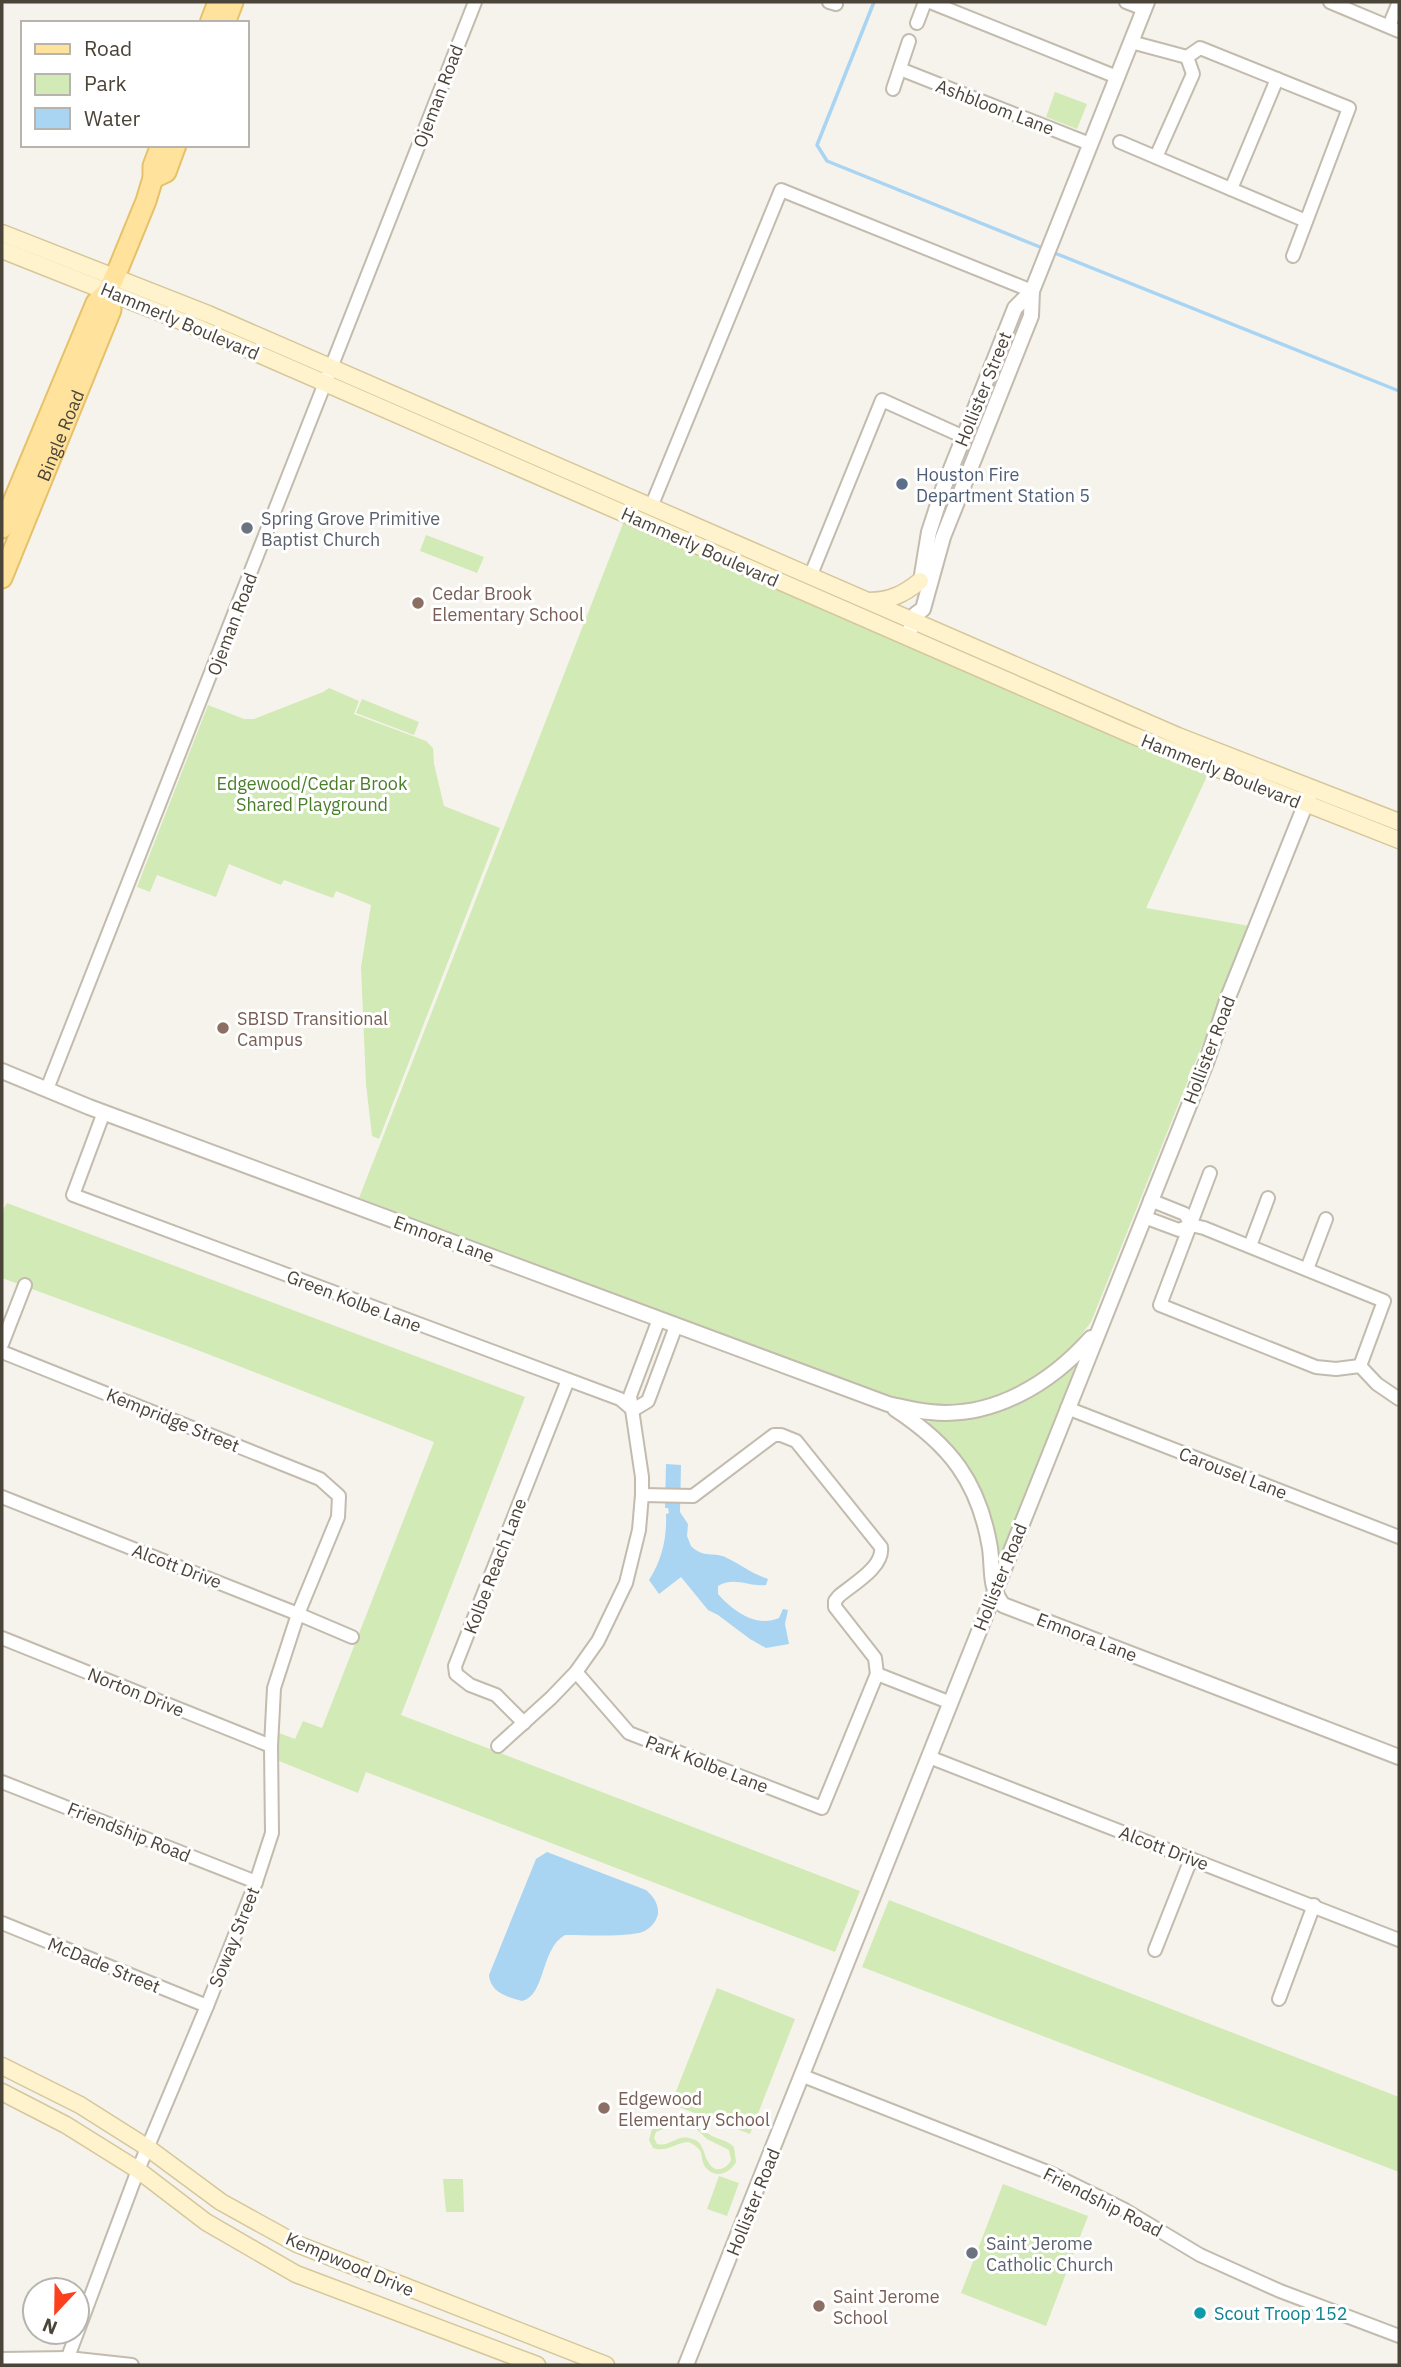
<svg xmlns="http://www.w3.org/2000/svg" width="1401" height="2367" viewBox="0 0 1401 2367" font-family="'IBM Plex Sans',sans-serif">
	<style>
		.green { fill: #d2eab5; fill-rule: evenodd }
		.water { fill: #a9d4f2 }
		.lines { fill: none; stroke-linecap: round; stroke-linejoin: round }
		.stream { stroke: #a9d4f2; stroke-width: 3.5 }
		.minor-casing { stroke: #c2bbae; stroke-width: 16 }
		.tertiary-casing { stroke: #c2bbae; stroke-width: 18 }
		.secondary-casing { stroke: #d6c79b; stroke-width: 19 }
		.primary-casing { stroke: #e6c16a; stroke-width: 23 }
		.minor { stroke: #fff; stroke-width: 12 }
		.tertiary { stroke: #fff; stroke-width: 14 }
		.secondary { stroke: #fff3cd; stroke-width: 16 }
		.primary { stroke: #ffe39c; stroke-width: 19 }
		.service-dot { fill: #5c6f8a; stroke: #fff; stroke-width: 2.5 }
		.worship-dot { fill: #6b7280; stroke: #fff; stroke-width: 2.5 }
		.education-dot { fill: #8d6e63; stroke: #fff; stroke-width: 2.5 }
		.culture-dot { fill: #0f9aa8; stroke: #fff; stroke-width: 2.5 }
		.labels { text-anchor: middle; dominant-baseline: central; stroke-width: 6; stroke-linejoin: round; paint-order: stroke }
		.street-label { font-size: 18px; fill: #4b4439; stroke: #fff }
		.service-label { font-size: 18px; fill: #4e5e75; stroke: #fff; text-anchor: start }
		.worship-label { font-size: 18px; fill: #5b616d; stroke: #fff; text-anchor: start }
		.education-label { font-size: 18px; fill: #785e54; stroke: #fff; text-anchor: start }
		.park-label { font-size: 18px; fill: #4a7f2a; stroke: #fff }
		.culture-label { font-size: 18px; fill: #0d838f; stroke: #fff; text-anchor: start }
	</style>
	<rect width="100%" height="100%" fill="#f6f3ec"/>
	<g class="green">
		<path d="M 1055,92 L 1087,104 L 1077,129 L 1046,117 Z"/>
		<path d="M 624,521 L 1159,755 L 1208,774 L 1146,908 L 1250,926 L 1091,1322 C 1083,1332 1076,1343 1067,1352 C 1027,1388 971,1412 917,1404 C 905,1402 892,1397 880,1394 L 359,1198 Z"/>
		<path d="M 426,535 L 484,557 L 477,573 L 420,551 Z"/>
		<path d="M 329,688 L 359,701 L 354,714 L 426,741 L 433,748 L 434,764 L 444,806 L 500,828 L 379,1139 L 372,1136 L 366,1084 L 361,967 L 371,905 L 336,891 L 333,898 L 284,880 L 281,885 L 229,864 L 216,897 L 157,875 L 150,892 L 137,887 L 208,705 L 244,719 L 254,719 L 323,692 Z"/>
		<path d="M 362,699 L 419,722 L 414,735 L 356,713 Z"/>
		<path d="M 7,1203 L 525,1397 L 401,1715 L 860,1891 L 835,1952 L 366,1772 L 358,1793 L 279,1761 L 279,1733 L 295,1739 L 303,1721 L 322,1728 L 434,1442 L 187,1346 L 2,1278 L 2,1212 Z"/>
		<path d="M 1071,1365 L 1074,1366 L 1073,1377 L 1000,1559 L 995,1559 L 952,1449 L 928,1424 L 930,1419 L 966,1414 Z"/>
		<path d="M 889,1900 L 1399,2097 L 1399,2172 L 862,1967 Z"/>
		<path d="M 717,1988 L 795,2019 L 750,2134 L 671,2104 Z"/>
		<path d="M 682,2116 C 696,2119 700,2130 712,2136 C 720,2140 727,2140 734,2147 L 736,2162 C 730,2174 713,2180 704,2165 C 701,2160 703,2154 699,2149 C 695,2145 694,2145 689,2142 C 676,2142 667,2153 653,2148 L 649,2140 L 652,2129 L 672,2119 ZM 683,2121 L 691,2124 L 707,2139 L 729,2150 L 731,2160 C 727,2169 715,2174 709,2163 C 702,2153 705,2141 689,2138 C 677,2135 669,2147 657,2144 L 654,2138 L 656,2132 Z"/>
		<path d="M 719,2176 L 739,2183 L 727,2216 L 707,2209 Z"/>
		<path d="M 443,2179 L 463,2179 L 464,2212 L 446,2212 Z"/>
		<path d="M 1003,2184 L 1088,2216 L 1046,2326 L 961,2293 Z"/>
	</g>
	<g class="water">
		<path d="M 666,1464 L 681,1465 L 680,1512 L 688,1524 L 687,1536 L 691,1546 C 704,1559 714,1551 727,1558 C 742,1565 750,1573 768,1579 L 766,1585 C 749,1587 734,1576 718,1586 L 718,1594 C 733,1611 756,1628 779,1618 L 783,1609 L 788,1610 L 785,1624 L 789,1644 L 766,1648 L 750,1639 L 718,1615 L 708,1610 L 681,1577 L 659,1594 L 649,1580 C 662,1560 667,1538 666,1514 L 669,1513 L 668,1508 L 665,1508 Z"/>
		<path d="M 547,1852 L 646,1890 C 653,1896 659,1904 658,1914 C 656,1923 648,1931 639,1933 C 617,1937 587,1935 565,1935 C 540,1949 546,1995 522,2001 C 507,1997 490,1992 489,1975 L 536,1859 Z"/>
	</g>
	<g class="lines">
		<g class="stream">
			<path d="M 874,2 L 817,145 L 827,161 L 1040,247"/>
			<path d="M 1057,254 L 1399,391"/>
		</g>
		<g class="minor-casing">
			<g id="minor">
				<path d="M 829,2 L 836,4"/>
				<path d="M 930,2 L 1117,77"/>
				<path d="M 1126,2 L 1144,9"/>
				<path d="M 1330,2 L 1399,31"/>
				<path d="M 917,23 L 925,2"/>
				<path d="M 1389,26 L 1399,2"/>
				<path d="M 1131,42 L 1187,57 L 1200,48 L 1349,108 L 1293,256"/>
				<path d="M 900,69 L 1090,144"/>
				<path d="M 893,89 L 909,41"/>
				<path d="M 1120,142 L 1306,221"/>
				<path d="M 1156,157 L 1193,74 L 1187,57"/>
				<path d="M 1231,189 L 1277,79"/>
				<path d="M 651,507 L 781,190 L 1032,291"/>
				<path d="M 810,577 L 882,400 L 964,437"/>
				<path d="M 47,1089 L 475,2"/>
				<path d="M 104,1112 L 73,1195 L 620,1399 L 633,1410"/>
				<path d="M 1210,1173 L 1160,1305 L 1316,1367 L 1336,1369 L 1360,1366 L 1377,1384 L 1399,1399"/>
				<path d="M 1150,1200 L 1185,1214 L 1191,1225"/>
				<path d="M 1144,1217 L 1179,1230 L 1191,1225 L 1204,1228 L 1384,1301 L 1360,1366"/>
				<path d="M 1250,1246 L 1268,1198"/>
				<path d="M 1307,1269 L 1326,1219"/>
				<path d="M 2,1344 L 25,1285"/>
				<path d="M 2,1352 L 320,1479 L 339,1496 L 338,1517 L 298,1614 L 274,1688 L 271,1746 L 272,1833 L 256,1882 L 207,2006 L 138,2170 L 65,2365"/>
				<path d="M 1067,1408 L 1399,1537"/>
				<path d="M 633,1410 L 648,1401 L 676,1326"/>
				<path d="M 642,1495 L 693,1496 L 774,1435 L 781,1435 L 796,1441 L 881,1547 C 884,1567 853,1584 839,1596 L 835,1601 L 835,1607 L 875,1658 L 877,1674 L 951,1703"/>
				<path d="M 2,1497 L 298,1614 L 352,1637"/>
				<path d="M 2,1638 L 271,1746"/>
				<path d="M 576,1672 L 629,1733 L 822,1808 L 877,1674"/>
				<path d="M 524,1723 L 496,1695 L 470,1685 L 456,1674 L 455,1666 L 568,1380"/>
				<path d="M 498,1746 L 551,1698 L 576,1672 L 598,1641 L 626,1583 L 639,1530 L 642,1495 L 642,1477 L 630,1396 L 659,1319"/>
				<path d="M 929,1757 L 1399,1940"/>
				<path d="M 2,1782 L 256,1882"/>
				<path d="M 2,1923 L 207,2006"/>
				<path d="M 1155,1950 L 1191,1859"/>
				<path d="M 1279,1999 L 1314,1905"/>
				<path d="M 803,2076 L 1050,2173 L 1125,2210 L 1200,2255 L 1280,2291 L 1399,2336"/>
				<path d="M 2,2359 L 68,2358 L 132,2365"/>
			</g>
		</g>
		<g class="tertiary-casing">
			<g id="tertiary">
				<path d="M 921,581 L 929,532 L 943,489 L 1015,308 L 1032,291"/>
				<path d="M 910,630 L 916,614 L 923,609 L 943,537 L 1031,316 L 1032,291 L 1147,2"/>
				<path d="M 2,1071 L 89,1107 L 888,1404 C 902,1407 916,1411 930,1412 C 993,1419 1051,1383 1091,1338"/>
				<path d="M 895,1409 C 950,1445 979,1482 990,1548 C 993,1570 989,1587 1003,1605 L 1399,1757"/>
				<path d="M 686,2365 L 1206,1063 L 1229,995 L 1310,793"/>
			</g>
		</g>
		<g class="secondary-casing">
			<g id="secondary">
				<path d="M 2,233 L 208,314 L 1178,736 L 1399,822"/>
				<path d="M 2,250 L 201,329 L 1132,735 L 1399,840"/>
				<path d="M 869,601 C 890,601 904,594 920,581"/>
				<path d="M 2,2066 L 80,2105 L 148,2148 L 221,2202 L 297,2244 L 606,2365"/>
				<path d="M 2,2092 L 66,2125 L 138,2170 L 206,2222 L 296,2274 L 537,2365"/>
			</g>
		</g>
		<g class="primary-casing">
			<g id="primary">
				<path d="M 210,23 L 218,2"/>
				<path d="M 225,23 L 233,2"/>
				<path d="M 153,178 L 166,172 L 176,145"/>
				<path d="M 2,528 L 96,303 L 108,291 L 119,267 L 146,201 L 153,178 L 153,166 L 161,145"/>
				<path id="s1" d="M 2,578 L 111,310 L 108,291"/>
			</g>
		</g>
		<use href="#minor" class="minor"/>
		<use href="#tertiary" class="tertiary"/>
		<use href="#secondary" class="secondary"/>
		<use href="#primary" class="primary"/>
	</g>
	<circle class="service-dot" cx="902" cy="484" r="7"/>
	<g class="worship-dot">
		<circle cx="247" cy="528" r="7"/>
		<circle cx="972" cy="2253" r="7"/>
	</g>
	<g class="education-dot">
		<circle cx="418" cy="603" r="7"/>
		<circle cx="223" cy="1028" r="7"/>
		<circle cx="604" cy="2108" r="7"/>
		<circle cx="819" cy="2306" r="7"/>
	</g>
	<circle class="culture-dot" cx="1200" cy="2313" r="7"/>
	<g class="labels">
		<g class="street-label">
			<text transform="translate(438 96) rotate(-69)">Ojeman Road</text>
			<text transform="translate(995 107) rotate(21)">Ashbloom Lane</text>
			<text transform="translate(180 321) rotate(23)">Hammerly Boulevard</text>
			<text transform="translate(983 389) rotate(-68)">Hollister Street</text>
			<text stroke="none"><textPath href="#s1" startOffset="154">Bingle Road</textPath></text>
			<text transform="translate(700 547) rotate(24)">Hammerly Boulevard</text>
			<text transform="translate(232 624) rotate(-69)">Ojeman Road</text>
			<text transform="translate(1221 771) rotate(22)">Hammerly Boulevard</text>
			<text transform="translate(1209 1050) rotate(-69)">Hollister Road</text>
			<text transform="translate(444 1239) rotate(20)">Emnora Lane</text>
			<text transform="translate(354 1301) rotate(21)">Green Kolbe Lane</text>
			<text transform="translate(173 1420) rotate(22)">Kempridge Street</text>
			<text transform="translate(1233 1473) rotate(21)">Carousel Lane</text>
			<text transform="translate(177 1566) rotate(21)">Alcott Drive</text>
			<text transform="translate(495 1566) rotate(-69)">Kolbe Reach Lane</text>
			<text transform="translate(1000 1577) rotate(-68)">Hollister Road</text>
			<text transform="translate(1087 1637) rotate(21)">Emnora Lane</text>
			<text transform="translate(136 1692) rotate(22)">Norton Drive</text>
			<text transform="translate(707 1764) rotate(21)">Park Kolbe Lane</text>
			<text transform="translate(129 1832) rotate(22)">Friendship Road</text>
			<text transform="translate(1164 1848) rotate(21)">Alcott Drive</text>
			<text transform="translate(234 1937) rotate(-68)">Soway Street</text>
			<text transform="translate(104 1965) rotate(22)">McDade Street</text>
			<text transform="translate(753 2202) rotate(-68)">Hollister Road</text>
			<text transform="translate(1103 2202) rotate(27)">Friendship Road</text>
			<text transform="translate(350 2264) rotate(23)">Kempwood Drive</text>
		</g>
		<g class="service-label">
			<text x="916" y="474">Houston Fire<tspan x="916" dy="21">Department Station 5</tspan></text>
		</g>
		<g class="worship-label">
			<text x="261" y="518">Spring Grove Primitive<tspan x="261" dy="21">Baptist Church</tspan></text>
			<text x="986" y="2243">Saint Jerome<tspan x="986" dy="21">Catholic Church</tspan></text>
		</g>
		<g class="education-label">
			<text x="432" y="593">Cedar Brook<tspan x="432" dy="21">Elementary School</tspan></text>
			<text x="237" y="1018">SBISD Transitional<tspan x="237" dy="21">Campus</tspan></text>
			<text x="618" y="2098">Edgewood<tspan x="618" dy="21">Elementary School</tspan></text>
			<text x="833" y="2296">Saint Jerome<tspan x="833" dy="21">School</tspan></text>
		</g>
		<g class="park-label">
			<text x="312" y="783">Edgewood/Cedar Brook<tspan x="312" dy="21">Shared Playground</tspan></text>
		</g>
		<g class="culture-label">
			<text x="1214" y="2313">Scout Troop 152</text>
		</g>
	</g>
	<rect width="1401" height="2367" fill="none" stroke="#4b4439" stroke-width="7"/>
	<rect x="21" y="21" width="228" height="126" fill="#ffffff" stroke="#b7b4b0" stroke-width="2"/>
	<rect x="35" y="44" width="35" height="10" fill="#ffe39c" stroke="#b7b4b0" stroke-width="2"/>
	<text x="84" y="56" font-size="21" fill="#4b4439">Road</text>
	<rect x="35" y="74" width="35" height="21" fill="#d2eab5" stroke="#b7b4b0" stroke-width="2"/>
	<text x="84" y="91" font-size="21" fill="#4b4439">Park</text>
	<rect x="35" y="108" width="35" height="21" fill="#a9d4f2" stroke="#b7b4b0" stroke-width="2"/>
	<text x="84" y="126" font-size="21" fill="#4b4439">Water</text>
	<g transform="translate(56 2311) rotate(202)"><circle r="33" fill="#ffffff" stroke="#b7b4b0" stroke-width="2"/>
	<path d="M0-5L12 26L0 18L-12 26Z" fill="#fc3f1d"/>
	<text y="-10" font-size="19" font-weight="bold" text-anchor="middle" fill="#4b4439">N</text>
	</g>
</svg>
